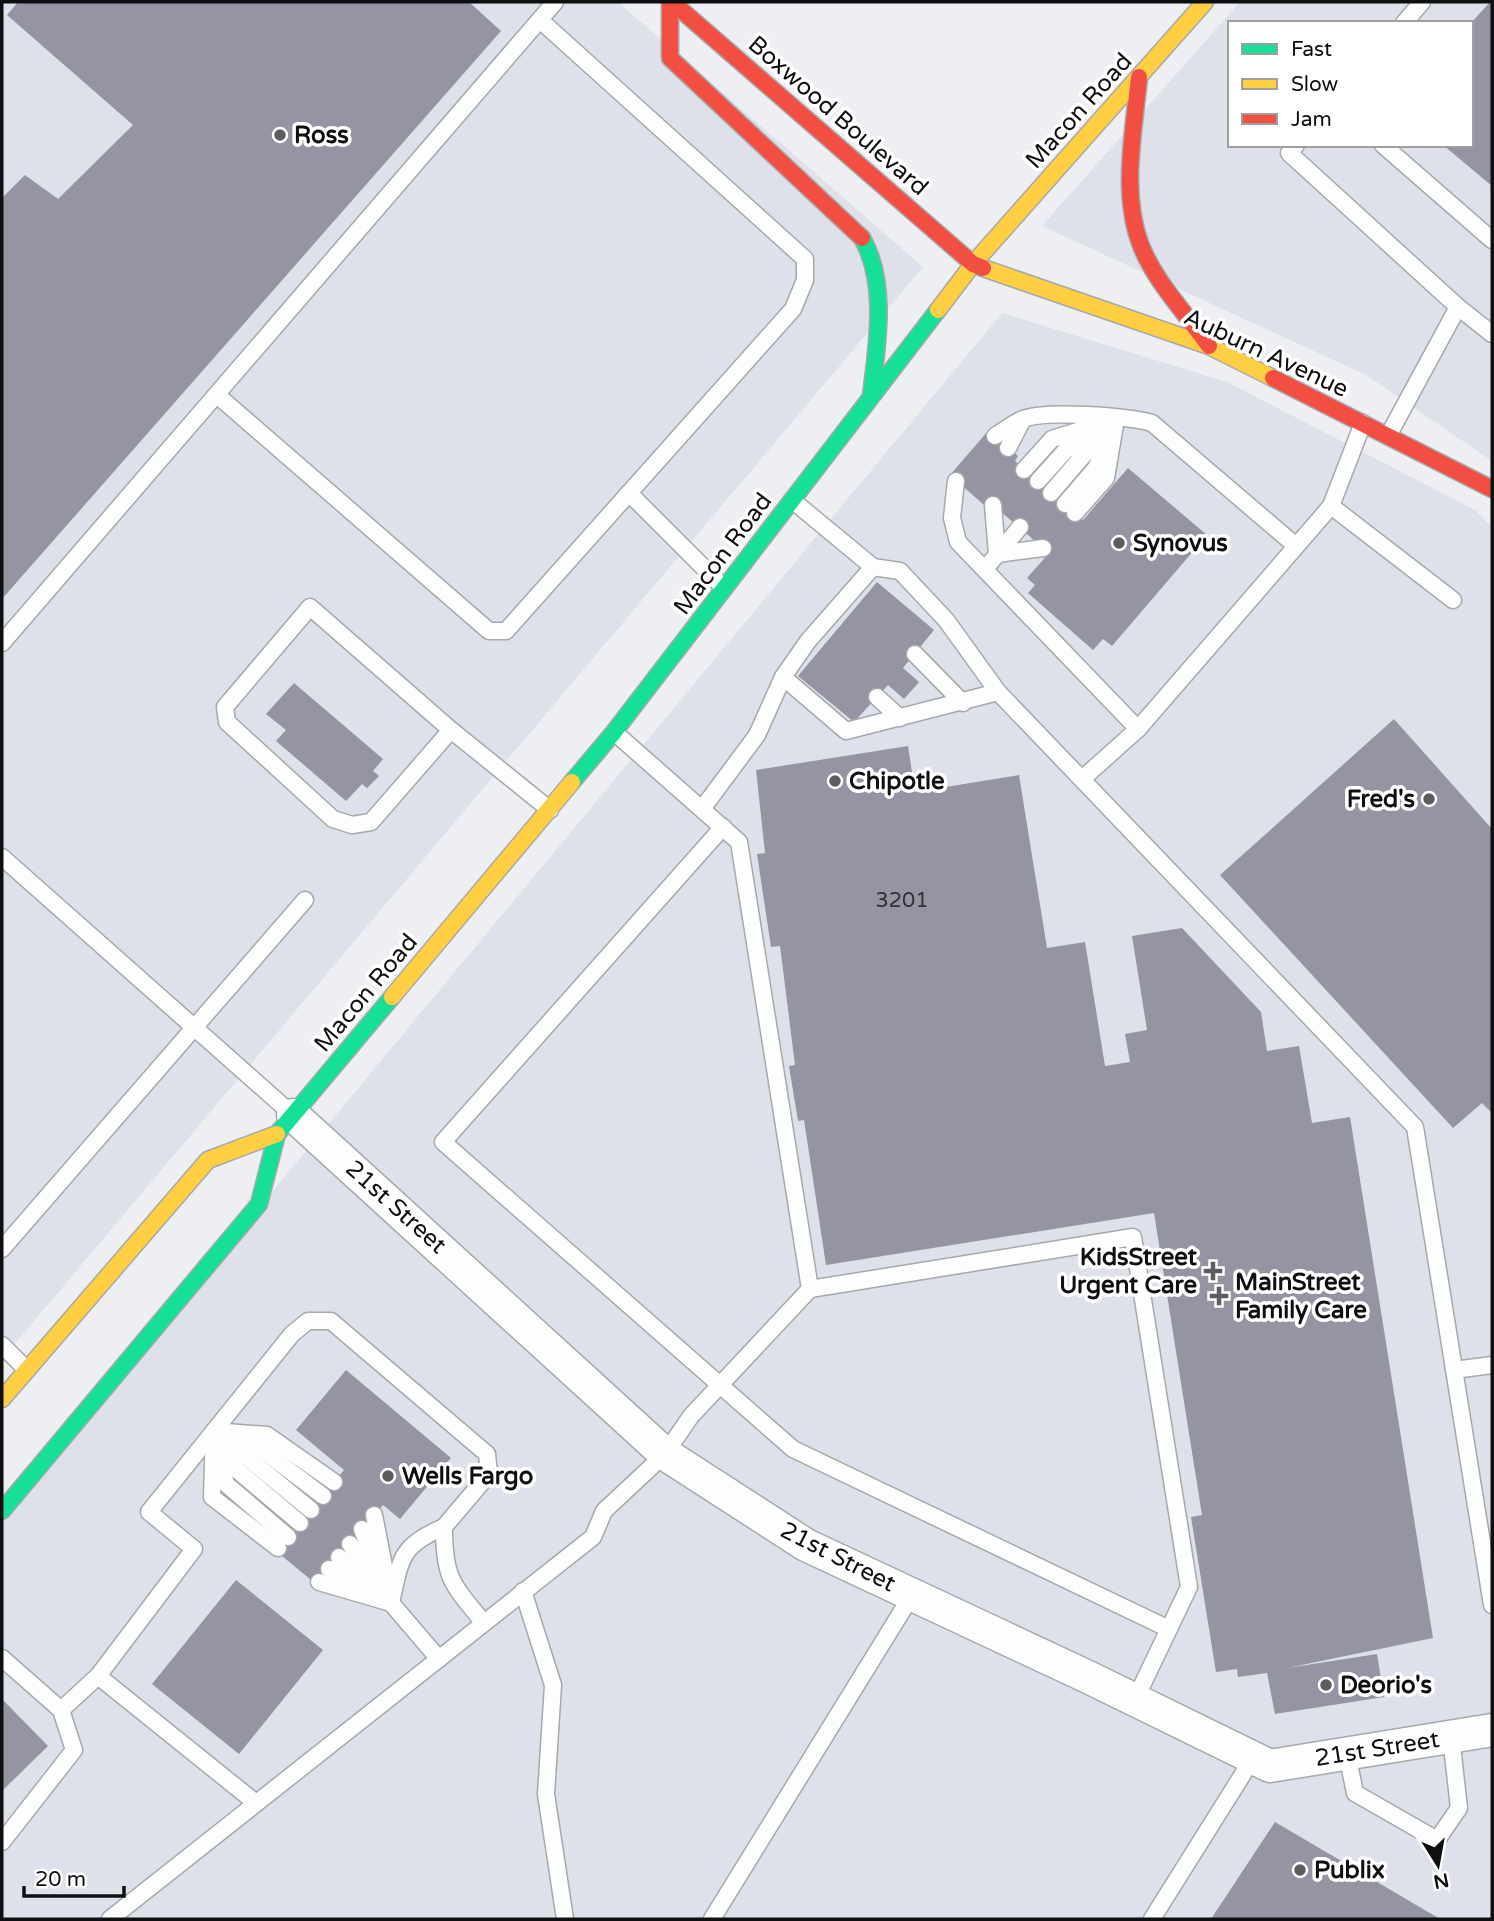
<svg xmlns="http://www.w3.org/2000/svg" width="1494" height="1921" viewBox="0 0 1494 1921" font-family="'Varela Round',sans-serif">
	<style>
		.built { fill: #dee1ea; fill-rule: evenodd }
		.building { fill: #9494a2 }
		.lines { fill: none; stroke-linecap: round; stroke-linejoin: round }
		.lane-casing { stroke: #a7a8aa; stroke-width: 19 }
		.street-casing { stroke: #a7a8aa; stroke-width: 35 }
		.fast-casing { stroke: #a7a8aa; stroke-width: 19 }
		.slow-casing { stroke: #a7a8aa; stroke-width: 19 }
		.jam-casing { stroke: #a7a8aa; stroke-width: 19 }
		.lane { stroke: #fcfdfd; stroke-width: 16 }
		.street { stroke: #fcfdfd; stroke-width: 32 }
		.fast { stroke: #16e098; stroke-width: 16 }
		.slow { stroke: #ffcf43; stroke-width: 16 }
		.jam { stroke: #f24e42; stroke-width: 16 }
		.poi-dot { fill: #5c5d60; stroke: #fff; stroke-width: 2.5 }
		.labels { text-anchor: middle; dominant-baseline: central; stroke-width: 7; stroke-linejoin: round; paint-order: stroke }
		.number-label { font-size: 21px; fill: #303035 }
		.street-label { font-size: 24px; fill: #0e0f11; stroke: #fff }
		.poi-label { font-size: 24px; font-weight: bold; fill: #0e0f11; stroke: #fff; text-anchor: start }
	</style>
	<rect width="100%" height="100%" fill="#eeeff2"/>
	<g class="built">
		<path d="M 2,2 L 618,2 L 923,267 L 2,1359 Z"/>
		<path d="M 1240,2 L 1492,2 L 1492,461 L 1366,375 L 1042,226 ZM 1230,23 L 1471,23 L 1471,145 L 1230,145 Z"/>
		<path d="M 1002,313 L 1227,382 L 1475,510 L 1492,527 L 1492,1919 L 2,1919 L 2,1517 Z"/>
	</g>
	<g class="building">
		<path d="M 18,2 L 469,2 L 501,31 L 2,599 L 2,198 L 25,175 L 58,199 L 133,125 L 7,15 Z"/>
		<path d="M 1490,2 L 1492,2 L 1492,186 L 1443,145 L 1471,145 L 1471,23 Z"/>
		<path d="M 988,431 L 1018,456 L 1015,461 L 1083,520 L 1128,468 L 1207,535 L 1112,646 L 1103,639 L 1093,650 L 1028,593 L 1035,585 L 1027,578 L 1049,553 L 987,500 L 984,505 L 950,475 Z"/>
		<path d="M 877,582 L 934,630 L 903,668 L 919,682 L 904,699 L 888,685 L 854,722 L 798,676 Z"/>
		<path d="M 294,683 L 383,759 L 373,771 L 379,776 L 367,788 L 362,784 L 346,801 L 276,741 L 286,730 L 266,714 Z"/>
		<path d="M 1394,719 L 1492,829 L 1492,1113 L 1482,1103 L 1453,1128 L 1220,875 Z"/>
		<path d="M 908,746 L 915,792 L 1019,775 L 1047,948 L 1085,942 L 1105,1066 L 1130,1062 L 1125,1034 L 1147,1030 L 1132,936 L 1182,928 L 1261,1012 L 1267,1051 L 1299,1046 L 1312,1123 L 1350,1117 L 1433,1638 L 1287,1668 L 1377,1654 L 1384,1697 L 1275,1714 L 1267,1673 L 1238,1677 L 1237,1669 L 1216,1672 L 1191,1517 L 1202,1515 L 1154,1213 L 826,1265 L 804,1120 L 798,1121 L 789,1066 L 795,1065 L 780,946 L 771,947 L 757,854 L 765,853 L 756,770 Z"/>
		<path d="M 346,1370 L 451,1458 L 400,1519 L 383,1505 L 316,1584 L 276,1551 L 344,1470 L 296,1430 Z"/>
		<path d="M 236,1580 L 323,1650 L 239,1754 L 152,1684 Z"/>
		<path d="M 2,1699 L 48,1746 L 2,1791 Z"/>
		<path d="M 1275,1822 L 1440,1919 L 1211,1919 Z"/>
	</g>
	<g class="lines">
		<g class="lane-casing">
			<g id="lane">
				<path d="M 1404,23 L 1422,2"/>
				<path d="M 1296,145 L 1289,153 L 1458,307 L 1388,436"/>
				<path d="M 1383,145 L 1492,240"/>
				<path d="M 1458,307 L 1492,334"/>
				<path d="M 217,395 L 489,631 L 506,631 L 793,309 L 805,280 L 805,259 L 540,20"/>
				<path d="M 995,436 C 1004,431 1013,423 1023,419 C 1046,410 1127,416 1152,423 L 1296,546"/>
				<path d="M 1008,448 L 1022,421"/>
				<path d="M 1024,470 L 1052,439 L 1107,422"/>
				<path d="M 956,481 L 952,518 L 958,542 L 1138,729"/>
				<path d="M 1038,481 L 1065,451 L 1096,432"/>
				<path d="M 629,493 L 724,588"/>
				<path d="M 1051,493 L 1100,436"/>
				<path d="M 792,500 L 873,567"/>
				<path d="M 1065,504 L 1096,468 L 1106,444"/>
				<path d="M 993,505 L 997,554"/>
				<path d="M 1331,506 L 1453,600"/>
				<path d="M 1075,513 L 1106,478 L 1116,419"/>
				<path d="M 997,554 L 1043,548"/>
				<path d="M 985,569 L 1020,527"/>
				<path d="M 2,643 L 555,2"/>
				<path d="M 915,654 L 963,703"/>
				<path d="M 783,677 L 846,731 L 998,692"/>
				<path d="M 877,697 L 900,718"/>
				<path d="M 451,730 L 371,822 L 352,825 L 333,819 L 227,722 L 225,707 L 310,607 L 451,730 L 550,810"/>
				<path d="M 614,732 L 739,842 L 810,1289 L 1133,1237 L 1189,1587 L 1135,1700"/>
				<path d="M 1082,779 L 1138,729 L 1331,506 L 1363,423"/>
				<path d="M 702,809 L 757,735 L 783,677 L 808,641 L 873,567 L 900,571 L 946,620 L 998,692 L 1415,1127 L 1492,1605"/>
				<path d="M 723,827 L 443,1142 L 793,1449 L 1169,1629"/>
				<path d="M 2,857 L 293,1115"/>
				<path d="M 2,1249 L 305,900"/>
				<path d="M 2,1345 L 27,1370"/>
				<path d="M 1454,1370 L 1492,1365"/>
				<path d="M 214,1431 L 212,1497 L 278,1548"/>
				<path d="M 214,1431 L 267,1435 L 334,1482"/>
				<path d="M 221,1436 L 311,1510"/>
				<path d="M 239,1439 L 256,1445 L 323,1496"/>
				<path d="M 222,1445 L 237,1470 L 300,1523"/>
				<path d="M 219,1457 L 226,1484 L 288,1537"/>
				<path d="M 374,1515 L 390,1597"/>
				<path d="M 362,1529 L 376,1565"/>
				<path d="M 350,1544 L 391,1603 L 439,1659"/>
				<path d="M 339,1557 L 368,1583"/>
				<path d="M 329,1569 L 361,1587"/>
				<path d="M 319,1582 L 391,1603"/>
				<path d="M 523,1591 L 553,1685 L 546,1794 L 565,1919"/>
				<path d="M 391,1603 C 401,1559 399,1546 444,1527"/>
				<path d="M 2,1658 L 61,1710 L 74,1750 L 2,1842"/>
				<path d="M 98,1676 L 194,1549 L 149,1512 L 292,1334 L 308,1321 L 331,1321 L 487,1454 L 489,1474 L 444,1527 C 444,1579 452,1584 484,1623"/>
				<path d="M 61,1710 L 98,1676 L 256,1803"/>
				<path d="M 1347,1754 L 1355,1793 L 1437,1840 L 1459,1808 L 1451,1737"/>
				<path d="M 110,1919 L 593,1537 L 604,1511 L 665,1454 L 691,1416 L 810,1289"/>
				<path d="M 712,1919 L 912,1595"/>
				<path d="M 1152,1919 L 1253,1758"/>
			</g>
		</g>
		<g class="street-casing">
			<path id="street" d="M 293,1115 L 665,1454 L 806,1545 L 1088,1677 L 1270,1766 L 1492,1730"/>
		</g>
		<g class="fast-casing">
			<g id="fast">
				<path d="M 862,238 C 888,283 877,347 871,396"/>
				<path d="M 572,782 L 614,732 L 938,310"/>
				<path d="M 2,1511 L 259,1204 L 277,1134 L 392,997"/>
			</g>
		</g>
		<g class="slow-casing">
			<g id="slow">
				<path d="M 983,268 L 1209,346 L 1273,378"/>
				<path d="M 938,310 L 973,264 L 1205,2"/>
				<path d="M 392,997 L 572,782"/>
				<path d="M 2,1399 L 208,1160 L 277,1134"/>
			</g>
		</g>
		<g class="jam-casing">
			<g id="jam">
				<path d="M 670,2 L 670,58 L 862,238"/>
				<path d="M 672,2 L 973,264 L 983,268"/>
				<path d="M 1139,77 C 1134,130 1121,192 1140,243 C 1154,281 1186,313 1209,346"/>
				<path d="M 1273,378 L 1492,489"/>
			</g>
		</g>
		<use href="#lane" class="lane"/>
		<use href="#street" class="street"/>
		<use href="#fast" class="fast"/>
		<use href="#slow" class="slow"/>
		<use href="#jam" class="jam"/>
	</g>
	<g class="poi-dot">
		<circle cx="280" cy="135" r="7"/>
		<circle cx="1119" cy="543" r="7"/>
		<circle cx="835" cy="781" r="7"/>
		<circle cx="1429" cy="799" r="7"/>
		<path d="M1209.5 1260.5h7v7h7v7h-7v7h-7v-7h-7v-7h7z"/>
		<path d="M1215.5 1285.5h7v7h7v7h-7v7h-7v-7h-7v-7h7z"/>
		<circle cx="388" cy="1476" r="7"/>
		<circle cx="1326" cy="1685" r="7"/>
		<circle cx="1300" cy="1870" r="7"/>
	</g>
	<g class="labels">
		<g class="number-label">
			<text x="902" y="900">3201</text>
		</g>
		<g class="street-label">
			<text transform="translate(1079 111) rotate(-48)">Macon Road</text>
			<text transform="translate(838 116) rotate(41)">Boxwood Boulevard</text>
			<text transform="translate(1266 353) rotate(25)">Auburn Avenue</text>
			<text transform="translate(723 554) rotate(-53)">Macon Road</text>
			<text transform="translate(366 993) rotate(-50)">Macon Road</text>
			<text transform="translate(396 1207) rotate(42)">21st Street</text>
			<text transform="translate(838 1557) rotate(27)">21st Street</text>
			<text transform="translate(1377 1749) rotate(-9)">21st Street</text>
		</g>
		<g class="poi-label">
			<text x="294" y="135">Ross</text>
			<text x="1133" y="543">Synovus</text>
			<text x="849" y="781">Chipotle</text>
			<text x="1415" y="799" text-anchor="end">Fred's</text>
			<text x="1197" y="1257" text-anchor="end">KidsStreet<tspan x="1197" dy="28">Urgent Care</tspan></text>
			<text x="1235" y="1282">MainStreet<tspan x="1235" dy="28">Family Care</tspan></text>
			<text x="402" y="1476">Wells Fargo</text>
			<text x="1340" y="1685">Deorio's</text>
			<text x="1314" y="1870">Publix</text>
		</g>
	</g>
	<rect width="1494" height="1921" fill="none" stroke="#0e0f11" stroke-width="7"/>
	<rect x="1228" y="21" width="245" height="126" fill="#ffffff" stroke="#9f9fa0" stroke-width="2"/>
	<rect x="1242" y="44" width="35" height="10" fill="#16e098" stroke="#9f9fa0" stroke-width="2"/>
	<text x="1291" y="56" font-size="21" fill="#0e0f11">Fast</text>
	<rect x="1242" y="79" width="35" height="10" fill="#ffcf43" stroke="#9f9fa0" stroke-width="2"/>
	<text x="1291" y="91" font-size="21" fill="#0e0f11">Slow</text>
	<rect x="1242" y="114" width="35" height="10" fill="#f24e42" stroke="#9f9fa0" stroke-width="2"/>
	<text x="1291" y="126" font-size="21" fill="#0e0f11">Jam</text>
	<g transform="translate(1438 1865) rotate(169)" stroke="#ffffff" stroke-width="5" paint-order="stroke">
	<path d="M0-5L12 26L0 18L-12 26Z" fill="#0e0f11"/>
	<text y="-10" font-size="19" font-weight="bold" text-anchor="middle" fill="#0e0f11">N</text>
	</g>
	<path d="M24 1886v10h100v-10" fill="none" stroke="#0e0f11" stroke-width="3.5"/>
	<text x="35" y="1886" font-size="21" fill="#0e0f11" stroke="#ffffff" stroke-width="5" paint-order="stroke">20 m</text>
</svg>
